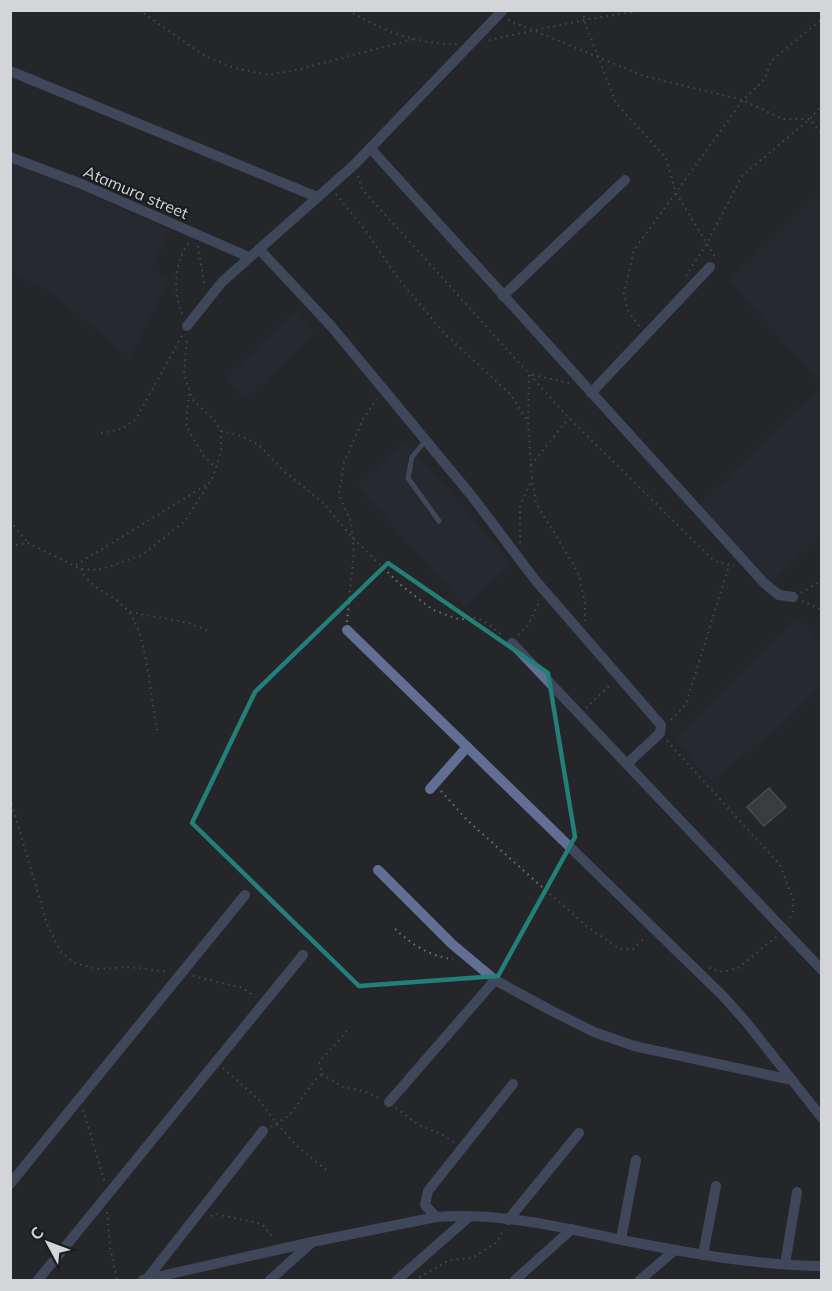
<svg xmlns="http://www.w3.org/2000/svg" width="832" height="1291" viewBox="0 0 832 1291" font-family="Mulish,sans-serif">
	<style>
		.built { fill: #2a2e38 }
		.building { fill: #535559; stroke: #76787d; stroke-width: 1.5 }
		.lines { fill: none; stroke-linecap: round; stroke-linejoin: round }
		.path { stroke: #737478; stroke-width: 2; stroke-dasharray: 1.5 4.5; stroke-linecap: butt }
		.service { stroke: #616f94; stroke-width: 5 }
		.minor { stroke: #616f94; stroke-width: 10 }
		.marked { fill: none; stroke: #238079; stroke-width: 4.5; stroke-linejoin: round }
		.labels { text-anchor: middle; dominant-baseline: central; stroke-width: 4.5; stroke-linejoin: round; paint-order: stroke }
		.street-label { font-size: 16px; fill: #d4d5d8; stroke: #1b1c20 }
	</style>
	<rect width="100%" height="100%" fill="#24262a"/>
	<g class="built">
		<path d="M 10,162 L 75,188 L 170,230 L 150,269 L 168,280 L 129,357 L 50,291 L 11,273 Z"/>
		<path d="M 821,191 L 821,383 L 730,281 Z"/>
		<path d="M 294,312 L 314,333 L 245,399 L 226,378 Z"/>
		<path d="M 821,387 L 821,535 L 771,584 L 699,505 Z"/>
		<path d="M 405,440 L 511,563 L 465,606 L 358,486 Z"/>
		<path d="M 798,617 L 821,643 L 821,685 L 778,728 L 711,780 L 674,739 Z"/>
	</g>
	<path class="building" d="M 769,788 L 786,807 L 764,826 L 747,807 Z"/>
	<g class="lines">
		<g class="path">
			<path d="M 139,10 L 205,56 L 234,68 L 269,75 L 300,69 L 414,39"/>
			<path d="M 348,10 C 380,30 418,45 457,44"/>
			<path d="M 584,10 L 584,20 L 616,103 L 666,158 L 676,193 L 714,255 L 713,259"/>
			<path d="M 508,20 L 644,76 L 743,100 L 782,119 L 810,119 L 822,135"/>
			<path d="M 489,40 L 584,20 L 645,10"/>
			<path d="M 358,176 L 362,189 L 569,418 L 714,561 L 734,566"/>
			<path d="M 336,194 L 366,231 L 397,277 L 444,333 L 511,395 L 528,422"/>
			<path d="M 198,246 L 205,287"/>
			<path d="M 686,276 L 707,243 L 742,176 L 810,119 L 822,105"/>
			<path d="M 182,314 C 173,293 174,261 189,243"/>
			<path d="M 639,326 L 627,309 L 624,293 L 634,250 L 743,100 L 765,79 L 771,61 L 822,19"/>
			<path d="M 569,383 L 529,374 L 528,422 L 532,479 L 536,503 L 578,572 L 585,603 L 585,621"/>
			<path d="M 189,394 L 186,426 L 203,455 L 216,468"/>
			<path d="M 221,431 L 241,436 L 259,445 L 284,471 L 323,503 L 352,537 L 402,586 L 433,610 L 461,620 C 478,612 490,626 503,636"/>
			<path d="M 101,433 L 122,429 L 136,419 L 183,334"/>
			<path d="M 531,465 L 569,418"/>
			<path d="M 10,521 L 28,543"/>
			<path d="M 520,543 L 520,506 L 532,479"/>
			<path d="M 10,546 L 28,543 L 81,569 L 99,570 L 142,555 L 185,521 L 213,477 L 221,451 L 221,431 L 215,421 L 193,400 L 184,375 L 187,337"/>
			<path d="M 76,565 L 206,485"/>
			<path d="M 81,569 C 90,590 113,593 128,611 C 147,633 151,701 157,731"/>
			<path d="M 801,593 L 822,580"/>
			<path d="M 802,601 L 822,610"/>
			<path d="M 130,612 L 189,623 L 208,631"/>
			<path d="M 347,622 L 354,552 L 351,522 L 339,495 L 344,463 L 363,419 L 377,399"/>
			<path d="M 518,635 L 528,625 L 539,602"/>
			<path d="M 586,708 L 612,683"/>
			<path d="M 671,720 L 686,704 L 729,565"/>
			<path d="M 667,741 L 780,865 L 793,899 L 793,911 L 788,922"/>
			<path d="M 441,791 L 468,821 L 586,926 L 620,949 L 633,949 L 646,937"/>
			<path d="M 10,798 L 47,924 L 60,951 L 74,963 L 98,969 L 129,967 L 169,972"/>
			<path d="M 395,929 C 411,944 431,957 453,959"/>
			<path d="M 709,968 L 723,972 L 738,968 L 776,937"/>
			<path d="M 193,976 L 243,988 L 255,997"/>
			<path d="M 347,1031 L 319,1062 L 322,1074 L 343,1087 L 363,1091 L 381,1099"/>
			<path d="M 223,1068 L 259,1100 L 276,1123 L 298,1147 L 329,1172"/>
			<path d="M 396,1108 L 419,1125 L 443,1135 L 455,1143"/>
			<path d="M 83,1110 L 105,1183"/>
			<path d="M 271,1127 L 290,1115 L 315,1080 L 322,1074"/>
			<path d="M 107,1212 L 110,1247 L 117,1280"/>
			<path d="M 211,1216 L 216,1214 L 262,1224 L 274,1239"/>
			<path d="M 414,1280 L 450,1260 L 472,1258 L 497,1242 L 504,1229"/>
		</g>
		<path class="service" d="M 426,440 L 412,457 L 408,478 L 439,521"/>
		<g class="minor">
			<path d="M 10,71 L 317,197"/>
			<path d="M 370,148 L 765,584 L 779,595 L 793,597"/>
			<path d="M 10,157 L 79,183 L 249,257"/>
			<path d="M 259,249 L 331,326 L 471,495 L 536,581 L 661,725 L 660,733 L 627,764"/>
			<path d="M 503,296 L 625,180"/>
			<path d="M 187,326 L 222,282 L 354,165 L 503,10"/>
			<path d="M 591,393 L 710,267"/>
			<path d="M 347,630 L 723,996 L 747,1023 L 822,1118"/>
			<path d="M 512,643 L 822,970"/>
			<path d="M 430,789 L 467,747"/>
			<path d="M 378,870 L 452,944 L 495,980 L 550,1010 L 594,1032 L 634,1046 L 792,1080"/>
			<path d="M 389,1102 L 495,980"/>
			<path d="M 10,1184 L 245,895"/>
			<path d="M 436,1217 L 425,1205 L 428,1191 L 513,1084"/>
			<path d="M 508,1220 L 579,1133"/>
			<path d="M 621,1239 L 636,1160"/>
			<path d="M 703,1255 L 716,1186"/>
			<path d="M 785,1264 L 797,1192"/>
			<path d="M 38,1280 L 303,955"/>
			<path d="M 143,1280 L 312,1242 L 436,1217 C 498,1212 561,1227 622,1240 C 688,1253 754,1265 822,1266"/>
			<path d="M 146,1280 L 263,1131"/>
			<path d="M 270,1280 L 310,1244"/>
			<path d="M 397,1280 L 469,1217"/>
			<path d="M 515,1280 L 572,1229"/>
			<path d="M 640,1280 L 675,1250"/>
		</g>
	</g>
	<path d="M0 0H832V1291H0ZM 388,563 L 548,673 L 575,837 L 498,976 L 359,986 L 192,823 L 255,692 Z" fill="#24262a" fill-opacity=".55" fill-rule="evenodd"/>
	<path class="marked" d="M 388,563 L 548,673 L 575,837 L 498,976 L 359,986 L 192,823 L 255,692 Z"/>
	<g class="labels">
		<g class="street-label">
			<text transform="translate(136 192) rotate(23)">Atamura street</text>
		</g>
	</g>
	<rect width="832" height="1291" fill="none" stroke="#d4d5d8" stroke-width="24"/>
	<g transform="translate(48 1243) rotate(311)" stroke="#1b1c20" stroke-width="4.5" paint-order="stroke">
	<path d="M0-4.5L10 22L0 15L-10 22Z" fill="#d4d5d8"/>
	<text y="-9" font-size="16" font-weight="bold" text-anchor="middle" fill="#d4d5d8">С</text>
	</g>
</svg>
